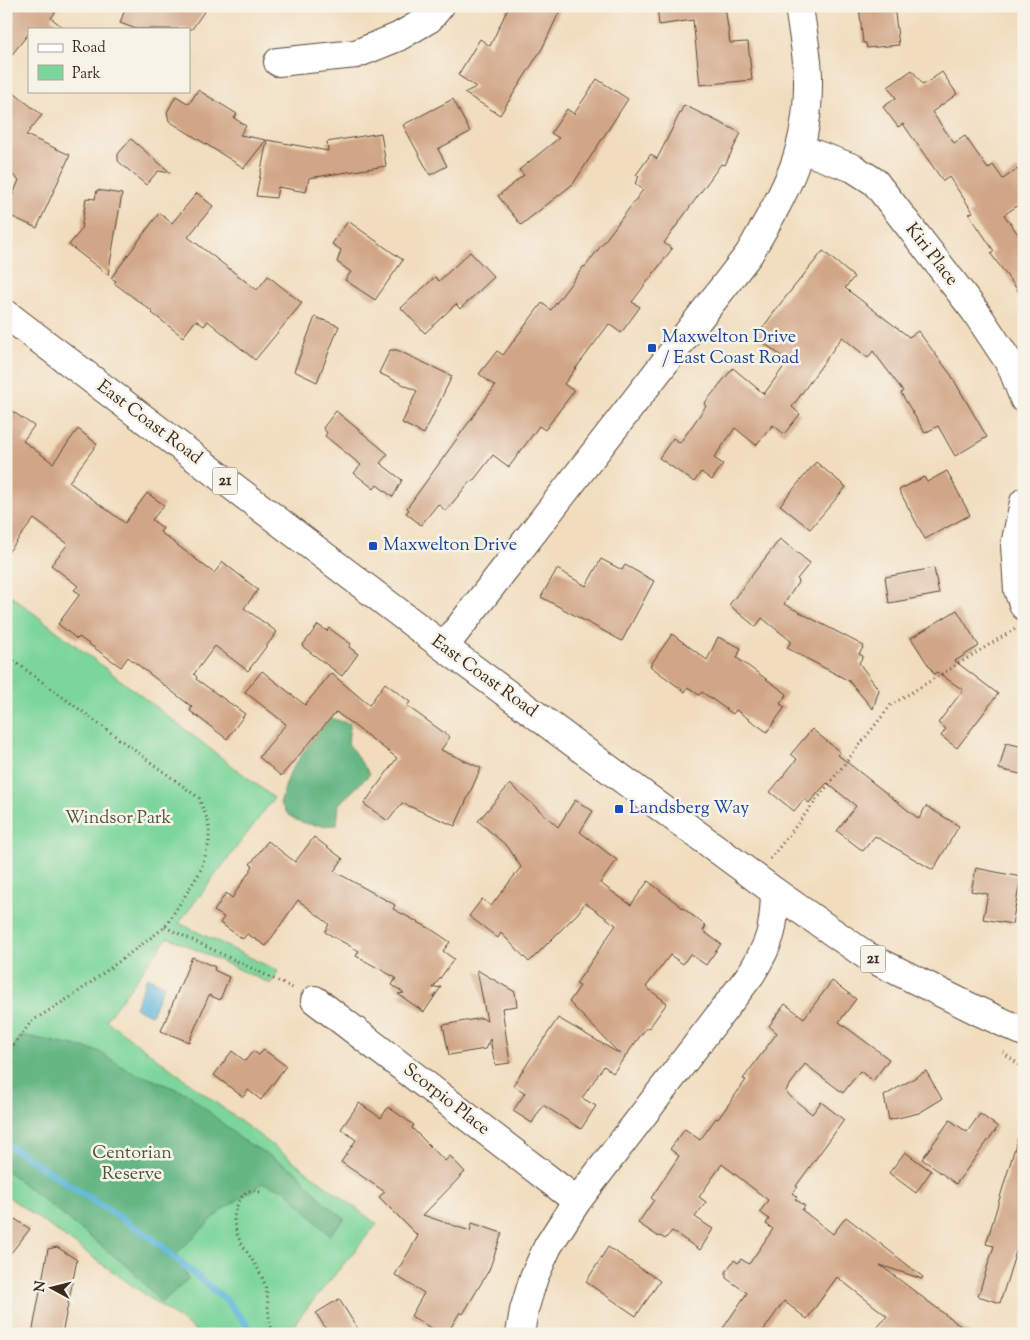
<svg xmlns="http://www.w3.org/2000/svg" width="1030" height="1340" viewBox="0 0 1030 1340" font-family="'Sorts Mill Goudy',serif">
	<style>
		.green { fill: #7cd59b; stroke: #5c805c }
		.forest { fill: #65b683; stroke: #507050 }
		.water { fill: #5eb7dc; stroke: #4c707d }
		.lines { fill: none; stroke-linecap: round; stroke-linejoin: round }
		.stream { stroke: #5eb7dc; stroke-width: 7 }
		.building { fill: #d1a686 }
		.minor-casing { stroke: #564536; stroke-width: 30 }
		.major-casing { stroke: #564536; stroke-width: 30 }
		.path { stroke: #564536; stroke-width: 3; stroke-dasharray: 1 4; stroke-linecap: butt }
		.minor { stroke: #fff; stroke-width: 28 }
		.major { stroke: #fff; stroke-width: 28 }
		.transit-dot { fill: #1a4fb4; stroke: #f7f3e8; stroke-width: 2 }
		.labels { text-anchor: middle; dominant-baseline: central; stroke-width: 5; stroke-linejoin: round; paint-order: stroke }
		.shield { fill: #f7f3e8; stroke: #73665b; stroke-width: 1 }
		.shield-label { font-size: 16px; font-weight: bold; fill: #3b2a1e }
		.street-label { font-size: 18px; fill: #3b2a1e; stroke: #f7f3e8 }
		.transit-label { font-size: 18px; fill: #164399; stroke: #f7f3e8; text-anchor: start }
		.park-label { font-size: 18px; fill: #4b553d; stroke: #f7f3e8 }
	</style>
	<rect width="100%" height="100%" fill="#f7f3e8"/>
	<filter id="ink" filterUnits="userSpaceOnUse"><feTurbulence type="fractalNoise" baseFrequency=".02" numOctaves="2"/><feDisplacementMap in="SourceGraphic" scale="10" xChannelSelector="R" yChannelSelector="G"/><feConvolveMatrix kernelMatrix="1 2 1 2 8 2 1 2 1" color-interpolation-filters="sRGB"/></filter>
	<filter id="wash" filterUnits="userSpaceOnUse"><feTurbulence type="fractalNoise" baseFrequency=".0096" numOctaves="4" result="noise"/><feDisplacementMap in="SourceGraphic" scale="20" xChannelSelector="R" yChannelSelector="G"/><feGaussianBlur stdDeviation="1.12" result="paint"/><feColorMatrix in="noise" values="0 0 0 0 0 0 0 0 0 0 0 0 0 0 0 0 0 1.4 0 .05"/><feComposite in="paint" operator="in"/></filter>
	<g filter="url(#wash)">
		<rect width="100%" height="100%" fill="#f1ddbe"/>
		<path class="green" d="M 6,592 L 274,798 L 179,923 L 278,971 L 271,984 L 168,937 L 106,1020 L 377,1224 L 297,1320 L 292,1334 L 200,1334 L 6,1195 Z"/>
		<g class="forest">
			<path d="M 331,718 L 350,724 L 348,743 L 358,758 L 370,774 L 339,804 L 337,825 C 321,826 303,826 290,816 C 286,813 283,807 280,803 L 290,772 L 315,736 Z"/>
			<path d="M 21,1035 L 98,1051 L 126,1069 L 188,1094 L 241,1139 L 297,1172 L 326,1204 L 345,1219 L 329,1235 L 286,1190 L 263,1183 L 221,1211 L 177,1253 L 188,1279 L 161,1303 L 133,1271 L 6,1170 L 6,1059 Z"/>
		</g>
		<path class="water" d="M 147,977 L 164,985 L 151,1015 L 135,1008 Z"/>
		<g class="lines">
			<path class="stream" d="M 6,1144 L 150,1237 L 226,1300 L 255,1334"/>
		</g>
		<g id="blocks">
			<g class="building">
				<path d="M 6,6 L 60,6 L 51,18 L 65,29 L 29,29 L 29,33 L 6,62 Z"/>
				<path d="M 126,6 L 208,6 L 192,29 L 136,29 L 120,23 Z"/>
				<path d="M 509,6 L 562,6 L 543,47 L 500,115 L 464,93 L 476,87 L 458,75 L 480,39 L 490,46 Z"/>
				<path d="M 657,6 L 725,6 L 730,43 L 748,42 L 752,80 L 700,85 L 693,20 L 659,25 Z"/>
				<path d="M 859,6 L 894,6 L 899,45 L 867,48 L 866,43 L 863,43 Z"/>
				<path d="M 912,70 L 923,85 L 942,72 L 957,94 L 932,112 L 954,143 L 965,136 L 988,169 L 993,165 L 1003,179 L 1017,169 L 1024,179 L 1024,201 L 1004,215 L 1024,242 L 1024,299 L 991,254 L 994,251 L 969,214 L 973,212 L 949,177 L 943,181 L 903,124 L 898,127 L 883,107 L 896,98 L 888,87 Z"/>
				<path d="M 597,79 L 628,99 L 573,184 L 521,225 L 498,196 L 524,175 L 519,170 L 559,138 L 551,133 L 567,109 L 574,114 Z"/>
				<path d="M 6,87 L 42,115 L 26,135 L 70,155 L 37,228 L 6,214 L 6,211 L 19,180 L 6,170 Z"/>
				<path d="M 198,90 L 237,114 L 234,118 L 246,126 L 240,135 L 266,140 L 244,168 L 169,121 L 167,112 L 176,96 L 189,104 Z"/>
				<path d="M 453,99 L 470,132 L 438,149 L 447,166 L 430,175 L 403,125 Z"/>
				<path d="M 684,105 L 741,133 L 725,165 L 721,164 L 664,243 L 672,249 L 632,302 L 640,307 L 621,333 L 609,324 L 564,384 L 574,391 L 545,430 L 539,426 L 509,467 L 493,455 L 473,481 L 471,480 L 446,511 L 438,504 L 421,525 L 406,513 L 409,510 L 407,508 L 495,386 L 479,374 L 497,351 L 503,355 L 542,303 L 551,310 L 584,266 L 585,267 L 643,190 L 635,183 L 639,177 L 636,175 L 651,154 L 657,159 Z"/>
				<path d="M 381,133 L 386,166 L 309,178 L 306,192 L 278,187 L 276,198 L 256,196 L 267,140 L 328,151 L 327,142 Z"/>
				<path d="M 131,139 L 158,162 L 171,173 L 158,171 L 146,185 L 118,161 L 118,154 Z"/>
				<path d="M 97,190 L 122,194 L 108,275 L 69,245 L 81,230 L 86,198 L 95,199 Z"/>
				<path d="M 197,193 L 213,206 L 188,237 L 257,290 L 268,276 L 302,303 L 255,360 L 208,321 L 204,326 L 196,320 L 183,337 L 152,313 L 153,312 L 114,283 L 116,281 L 111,278 L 159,213 L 172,223 Z"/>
				<path d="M 348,221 L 403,260 L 375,300 L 345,280 L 351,272 L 337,262 L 341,250 L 332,244 Z"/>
				<path d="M 823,251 L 854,277 L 845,288 L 909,337 L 918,331 L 951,375 L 987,437 L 955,456 L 938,426 L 925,433 L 901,393 L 903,391 L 873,351 L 868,358 L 842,337 L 792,407 L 800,414 L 784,434 L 773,425 L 756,445 L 735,428 L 714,458 L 723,464 L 712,480 L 701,472 L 694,482 L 659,458 L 673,438 L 680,443 L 706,406 L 704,404 L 733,368 L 764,394 L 788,361 L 756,337 L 780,304 Z"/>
				<path d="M 470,252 L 494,277 L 460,309 L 456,304 L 425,333 L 401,308 L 435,277 L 439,281 Z"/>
				<path d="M 315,317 L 339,326 L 317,382 L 294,371 Z"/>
				<path d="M 390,350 L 397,350 L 452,376 L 424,434 L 402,423 L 417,391 L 379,373 Z"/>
				<path d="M 6,407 L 34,426 L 23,441 L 53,463 L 78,429 L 97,444 L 69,482 L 125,523 L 147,493 L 164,505 L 152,520 L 163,528 L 160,532 L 214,573 L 223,562 L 258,590 L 244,608 L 277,632 L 248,671 L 215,646 L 194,674 L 197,677 L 196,679 L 245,714 L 227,739 L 190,711 L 192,707 L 128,657 L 121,667 L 79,637 L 77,639 L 58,624 L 80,594 L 74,590 L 78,586 L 51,565 L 68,544 L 34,519 L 6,555 Z"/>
				<path d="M 336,411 L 388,454 L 380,463 L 402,480 L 393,497 L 377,485 L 374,489 L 354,473 L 361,465 L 325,436 L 327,433 L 323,428 Z"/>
				<path d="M 816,462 L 846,487 L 810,529 L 780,505 Z"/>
				<path d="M 947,471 L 970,515 L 925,539 L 899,490 L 924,477 L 927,482 Z"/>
				<path d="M 780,539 L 810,563 L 797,579 L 799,581 L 784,604 L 864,646 L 859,654 L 863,656 L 859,663 L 879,690 L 873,709 L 849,681 L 787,648 L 791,641 L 762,618 L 756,627 L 729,605 Z"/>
				<path d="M 601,559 L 622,570 L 625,565 L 654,581 L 622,641 L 541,597 L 557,569 L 586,586 Z"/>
				<path d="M 934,568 L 939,594 L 889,603 L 885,577 Z"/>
				<path d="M 957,610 L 979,646 L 955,661 L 998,694 L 957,748 L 941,736 L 946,729 L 938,723 L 963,690 L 937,672 L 934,674 L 911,638 Z"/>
				<path d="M 318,625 L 327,631 L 329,628 L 341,637 L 351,644 L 349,647 L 358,654 L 342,676 L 302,646 Z"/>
				<path d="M 672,634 L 707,660 L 718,637 L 741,648 L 737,658 L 787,694 L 780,704 L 785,707 L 767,732 L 736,710 L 733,714 L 702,692 L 699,695 L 688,687 L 685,692 L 650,666 Z"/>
				<path d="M 262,671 L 305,705 L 331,673 L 369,705 L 385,683 L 410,702 L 407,706 L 450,737 L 441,750 L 481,768 L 455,826 L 402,803 L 388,821 L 364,804 L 397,758 L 336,712 L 281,776 L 259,757 L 286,724 L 245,692 Z"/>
				<path d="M 812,729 L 840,752 L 838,755 L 919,819 L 926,806 L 959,826 L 933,870 L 875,836 L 863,851 L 837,831 L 856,806 L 827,783 L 809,803 L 804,799 L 794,811 L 770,792 L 797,759 L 791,754 Z"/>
				<path d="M 1006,743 L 1024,747 L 1024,775 L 999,769 Z"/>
				<path d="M 510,784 L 558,827 L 575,800 L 593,811 L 580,832 L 617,860 L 600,883 L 631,905 L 648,881 L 706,926 L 703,931 L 721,944 L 706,965 L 690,954 L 683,964 L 670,955 L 646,987 L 667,1003 L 649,1028 L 647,1027 L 613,1073 L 604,1066 L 582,1098 L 596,1106 L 581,1129 L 543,1105 L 532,1123 L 513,1111 L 525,1093 L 513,1085 L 558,1018 L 620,1054 L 569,1002 L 580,986 L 576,984 L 616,925 L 585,903 L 578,913 L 529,962 L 501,933 L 498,938 L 469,916 L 482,899 L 491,906 L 521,867 L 508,847 L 478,821 Z"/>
				<path d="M 314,837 L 343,859 L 334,871 L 395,905 L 393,909 L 431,929 L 450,942 L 443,951 L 454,959 L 433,988 L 441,987 L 424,1012 L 398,994 L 404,993 L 392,985 L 396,978 L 356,956 L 359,951 L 325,932 L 329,924 L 298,900 L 266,946 L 247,934 L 243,939 L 220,923 L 224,917 L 214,911 L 226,893 L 232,898 L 253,866 L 250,864 L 268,841 L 295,862 Z"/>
				<path d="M 976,868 L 1021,877 L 1012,924 L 983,919 L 988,894 L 971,891 Z"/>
				<path d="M 192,957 L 215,967 L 214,970 L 229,977 L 220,1000 L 209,995 L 189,1042 L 161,1031 Z"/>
				<path d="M 477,970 L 515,992 L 517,1006 L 502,1008 L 510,1063 L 495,1065 L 490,1039 L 485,1049 L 449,1055 L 443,1025 L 482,1018 L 487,1021 Z"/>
				<path d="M 832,981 L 856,999 L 839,1022 L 889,1059 L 873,1081 L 860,1071 L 843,1093 L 805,1064 L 785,1092 L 812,1114 L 821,1102 L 844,1120 L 796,1186 L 798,1187 L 792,1193 L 797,1197 L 795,1199 L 805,1206 L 802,1210 L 833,1234 L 846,1217 L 923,1277 L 922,1279 L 880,1265 L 971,1334 L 872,1334 L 887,1316 L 837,1277 L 807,1319 L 784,1301 L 761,1334 L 719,1334 L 747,1293 L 726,1278 L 726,1271 L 734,1260 L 738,1263 L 741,1259 L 749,1264 L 773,1229 L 766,1224 L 769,1219 L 760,1212 L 768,1200 L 722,1164 L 699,1197 L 706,1202 L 695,1217 L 713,1229 L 700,1250 L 672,1231 L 665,1239 L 660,1236 L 659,1237 L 638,1223 L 654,1200 L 651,1198 L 679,1156 L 670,1149 L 685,1129 L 700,1140 L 716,1118 L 718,1119 L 746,1080 L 743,1079 L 777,1033 L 769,1026 L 785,1004 L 804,1018 Z"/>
				<path d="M 264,1050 L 286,1066 L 261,1100 L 248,1090 L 243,1097 L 214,1075 L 232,1051 L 245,1061 L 253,1051 L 259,1055 Z"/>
				<path d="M 926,1071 L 942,1099 L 919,1113 L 889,1120 L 884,1096 Z"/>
				<path d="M 359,1103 L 381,1118 L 388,1107 L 414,1125 L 412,1128 L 445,1161 L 450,1156 L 465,1172 L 423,1215 L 470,1231 L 472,1223 L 502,1233 L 489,1270 L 463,1314 L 460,1312 L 447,1334 L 441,1334 L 411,1316 L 424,1293 L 395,1275 L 418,1236 L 379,1197 L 385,1192 L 341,1162 L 356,1140 L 341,1129 Z"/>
				<path d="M 980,1114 L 998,1127 L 956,1184 L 922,1159 L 950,1120 L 967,1132 Z"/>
				<path d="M 1019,1134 L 1024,1134 L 1024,1226 L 1000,1303 L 978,1296 L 994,1246 L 986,1244 Z"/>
				<path d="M 905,1152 L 931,1171 L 916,1193 L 889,1173 Z"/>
				<path d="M 6,1213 L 30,1229 L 6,1259 Z"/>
				<path d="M 57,1247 L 77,1260 L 62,1334 L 32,1334 L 48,1249 Z"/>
				<path d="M 608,1247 L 660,1281 L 636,1316 L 586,1282 Z"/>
				<path d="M 339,1299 L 361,1334 L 329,1334 L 316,1313 Z"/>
			</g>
		</g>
	</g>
	<g filter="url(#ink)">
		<use href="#blocks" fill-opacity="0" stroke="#564536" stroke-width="1"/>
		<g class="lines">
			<g class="minor-casing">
				<g id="minor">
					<path d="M 278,62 L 356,54 L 398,37 L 429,19 L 440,6"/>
					<path d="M 801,149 L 853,168 L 875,182 L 975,311 L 1011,365 L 1024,399"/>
					<path d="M 1024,502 L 1015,545 L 1018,590 L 1024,606"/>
					<path d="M 444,647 L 749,254 C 785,191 809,154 808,79 C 808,55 802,30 799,6"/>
					<path d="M 315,1000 L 577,1201"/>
					<path d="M 520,1334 L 524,1310 L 534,1277 L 548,1246 L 577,1201 L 751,974 C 771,942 774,929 775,892"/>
				</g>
			</g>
			<g class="major-casing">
				<path id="major" d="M 6,314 L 444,647 L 775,892 L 867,956 L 980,1012 L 1024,1032"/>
			</g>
			<g class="path">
				<path d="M 6,655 L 199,798 L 209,824 L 209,843 L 200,872 L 165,927 L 74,995 L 32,1021 L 6,1054"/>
				<path d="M 770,859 L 891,705 L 1015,629"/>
				<path d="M 165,927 L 295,989"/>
				<path d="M 1003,1052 L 1024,1069"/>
				<path d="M 260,1192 C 251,1189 246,1190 241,1198 C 219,1233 256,1254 265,1285 C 270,1301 266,1319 274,1334"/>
			</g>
			<use href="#minor" class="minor"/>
			<use href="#major" class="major"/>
		</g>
	</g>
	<g class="transit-dot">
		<rect x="647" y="343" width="10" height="10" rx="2.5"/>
		<rect x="368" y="541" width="10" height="10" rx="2.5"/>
		<rect x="614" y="804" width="10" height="10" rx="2.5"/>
	</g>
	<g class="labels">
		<g class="shield">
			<rect x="212.5" y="467.5" width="25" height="27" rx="4"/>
			<rect x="860.5" y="945.5" width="25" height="27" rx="4"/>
		</g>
		<g class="shield-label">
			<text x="225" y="481">21</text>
			<text x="873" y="959">21</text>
		</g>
		<g class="street-label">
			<text transform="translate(931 255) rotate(52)">Kiri Place</text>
			<text transform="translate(149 423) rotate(37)">East Coast Road</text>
			<text transform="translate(484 677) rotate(36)">East Coast Road</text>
			<text transform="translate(446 1100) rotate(38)">Scorpio Place</text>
		</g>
		<g class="transit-label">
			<text x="662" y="338">Maxwelton Drive<tspan x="662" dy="21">/ East Coast Road</tspan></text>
			<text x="383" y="546">Maxwelton Drive</text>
			<text x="629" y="809">Landsberg Way</text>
		</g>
		<g class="park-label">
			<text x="118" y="819">Windsor Park</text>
			<text x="132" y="1154">Centorian<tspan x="132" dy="21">Reserve</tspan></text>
		</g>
	</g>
	<rect width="1030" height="1340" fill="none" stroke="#f7f3e8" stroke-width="25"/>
	<rect x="28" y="28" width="162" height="65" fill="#f7f3e8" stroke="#aca397"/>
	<rect x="38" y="44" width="25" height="8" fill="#ffffff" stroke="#aca397"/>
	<text x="72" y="52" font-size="15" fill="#3b2a1e">Road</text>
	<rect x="38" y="65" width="25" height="15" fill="#7cd59b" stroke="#aca397"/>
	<text x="72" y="78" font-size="15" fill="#3b2a1e">Park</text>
	<g transform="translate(52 1288) rotate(277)" stroke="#f7f3e8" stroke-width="4" paint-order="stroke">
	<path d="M0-4L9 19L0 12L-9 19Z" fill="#3b2a1e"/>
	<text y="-8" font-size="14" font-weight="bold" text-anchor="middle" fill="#3b2a1e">N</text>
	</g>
</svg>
